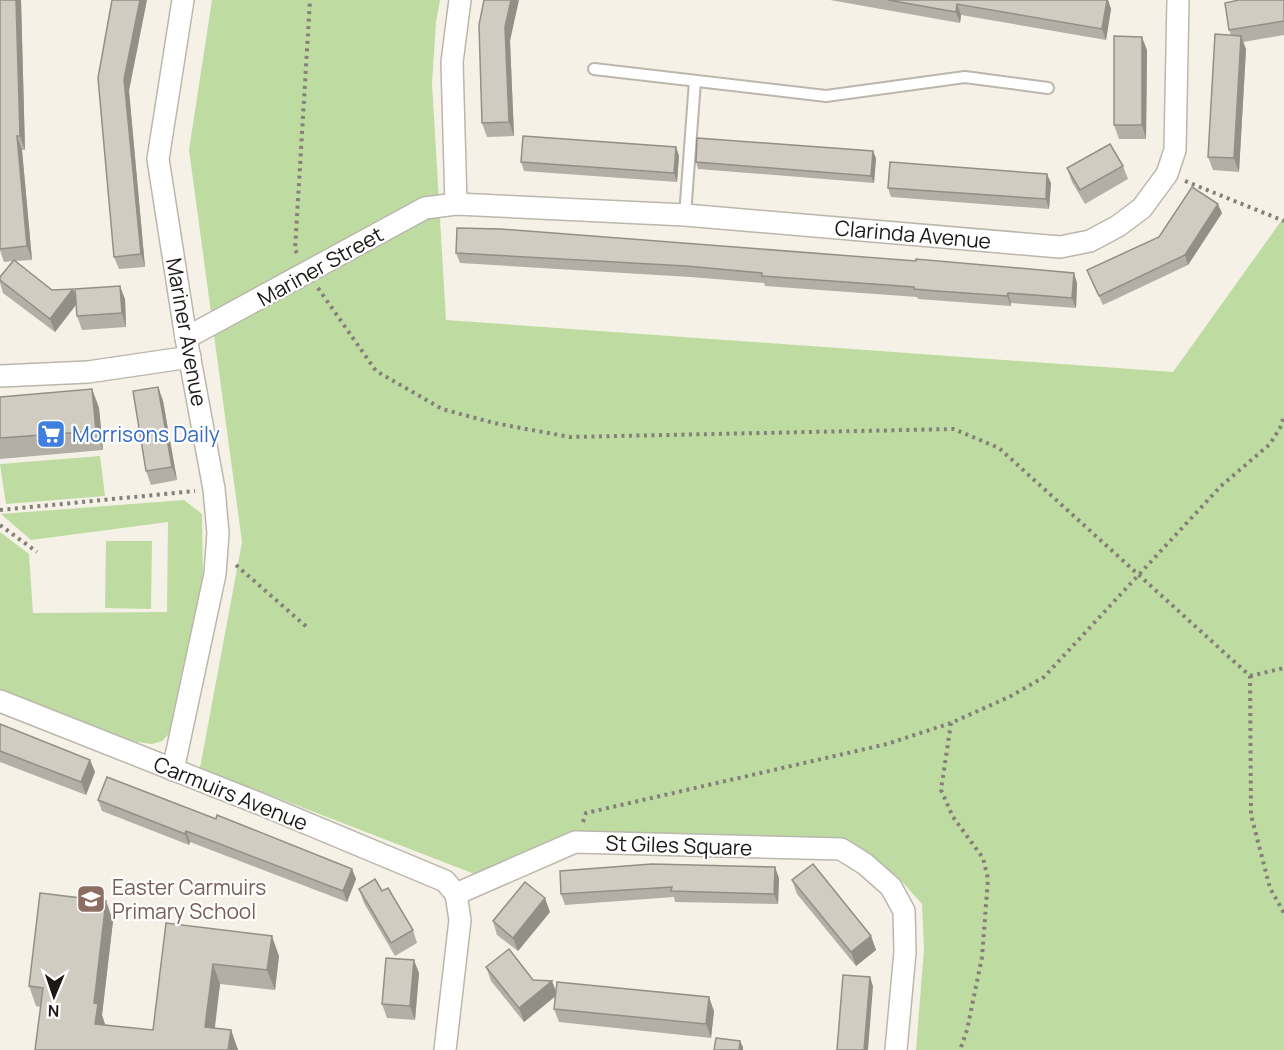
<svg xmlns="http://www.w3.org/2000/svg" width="1284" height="1050" viewBox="0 0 1284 1050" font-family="Manrope,sans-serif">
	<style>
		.green { fill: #bedca1 }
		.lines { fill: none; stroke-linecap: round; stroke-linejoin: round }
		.service-casing { stroke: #bbb7ac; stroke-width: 14 }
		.minor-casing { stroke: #bbb7ac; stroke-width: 24 }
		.path { stroke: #848079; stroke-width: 4; stroke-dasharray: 3 4.5; stroke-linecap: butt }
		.service { stroke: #fff; stroke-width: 10 }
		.minor { stroke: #fff; stroke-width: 21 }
		.wall { fill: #b4afa6 }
		.shaded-wall { fill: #928f87 }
		.building { fill: #d1ccc1; stroke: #928f87; stroke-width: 1.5 }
		.labels { text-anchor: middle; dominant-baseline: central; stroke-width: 4.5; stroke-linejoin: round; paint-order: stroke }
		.street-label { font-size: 21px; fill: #1b1915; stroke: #fff }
		.shop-label { font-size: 21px; fill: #366cbe; stroke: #fff; text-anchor: start }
		.education-label { font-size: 21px; fill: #785e54; stroke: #fff; text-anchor: start }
	</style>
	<rect width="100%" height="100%" fill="#f6f1e6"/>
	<g class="green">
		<path d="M 212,0 L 440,0 L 436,22 L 432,83 L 446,320 L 1173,372 L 1284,217 L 1284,1050 L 916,1050 L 924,949 L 922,904 L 897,876 L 853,843 L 571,832 L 477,875 L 200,768 L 242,542 L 189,150 Z"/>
		<path d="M 100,456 L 105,496 L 6,504 L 0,464 Z"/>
		<path d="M 184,500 L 202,514 L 203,580 L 189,655 L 170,733 L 162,741 L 152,744 L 123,740 L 0,692 L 0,532 L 29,554 L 33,613 L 167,612 L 168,522 L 31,540 L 1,514 Z"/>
		<path d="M 106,541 L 152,541 L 151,609 L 105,608 Z"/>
	</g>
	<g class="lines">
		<g class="service-casing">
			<g id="service">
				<path d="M 594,69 L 826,96 L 965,77 L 1048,88"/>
				<path d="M 685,215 L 695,81"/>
			</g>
		</g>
		<g class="minor-casing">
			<g id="minor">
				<path d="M 456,204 L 452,62 L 460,0"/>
				<path d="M 186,338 L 425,208 L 456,204 L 685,215 L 1060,247 L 1090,241 L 1118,226 L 1142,208 L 1167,174 L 1175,150 L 1178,0"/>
				<path d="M 0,376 L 88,372 L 190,357"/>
				<path d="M 0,701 L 258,803 L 445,881 L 456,894"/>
				<path d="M 173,770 L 215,574 L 218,533 L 214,489 L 186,338 L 158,159 L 183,0"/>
				<path d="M 456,894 L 575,842 L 841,849 L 865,864 L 891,887 L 904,911 L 905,952 L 896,1050"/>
				<path d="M 445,1050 L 460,920 L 456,894"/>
			</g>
		</g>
		<g class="path">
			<path d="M 1185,181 L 1284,221"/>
			<path d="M 297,253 L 295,250 L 310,0"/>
			<path d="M 318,288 L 376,371 L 442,409 L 494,423 L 570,437 L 954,429 L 999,448 L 1250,676 L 1251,815 L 1270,888 L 1284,913"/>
			<path d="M 0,510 L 195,491"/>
			<path d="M 0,525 L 37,552"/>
			<path d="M 236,565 L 309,629"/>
			<path d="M 1250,676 L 1284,668"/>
			<path d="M 951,723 L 941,790 L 953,817 L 983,858 L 988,879 L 982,957 L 967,1030 L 960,1050"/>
			<path d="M 583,822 L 586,813 L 887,744 L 951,723 L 1011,696 L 1044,677 L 1221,486 L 1270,444 L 1280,428 L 1284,416"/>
		</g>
		<use href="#service" class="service"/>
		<use href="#minor" class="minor"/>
	</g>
	<g class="wall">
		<path d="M 0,0 L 21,0 L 25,150 L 22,150 L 32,260 L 15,261 L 52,290 L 73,289 L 76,294 L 125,299 L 126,327 L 82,330 L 77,316 L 76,305 L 55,332 L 3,293 L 0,283 L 0,277 L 12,261 L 4,262 L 0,250 Z"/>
		<path d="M 830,0 L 1108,0 L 1111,9 L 1106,40 L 961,15 L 960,23 Z"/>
		<path d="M 1284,0 L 1284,35 L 1243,42 L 1246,49 L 1239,172 L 1213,170 L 1208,157 L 1231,35 L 1229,30 Z"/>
		<path d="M 510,41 L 514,136 L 487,137 L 482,123 Z"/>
		<path d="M 1147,50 L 1146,139 L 1119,139 L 1114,125 Z"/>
		<path d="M 129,91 L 145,267 L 119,269 L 114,257 Z"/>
		<path d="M 676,147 L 679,156 L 677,182 L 524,171 L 521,162 Z"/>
		<path d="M 876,158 L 874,183 L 698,169 L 696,162 Z"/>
		<path d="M 1123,166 L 1128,179 L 1085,204 L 1072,182 L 1067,168 Z"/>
		<path d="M 1051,183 L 1049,209 L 891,197 L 888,188 Z"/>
		<path d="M 1222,213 L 1188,265 L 1103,305 L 1087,270 Z"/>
		<path d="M 456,253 L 1077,283 L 1076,308 L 1011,303 L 1011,306 L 918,299 L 917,297 L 765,286 L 764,283 L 690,277 L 460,263 Z"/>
		<path d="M 158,387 L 163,401 L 177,480 L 151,485 L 146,471 Z"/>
		<path d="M 92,389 L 99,408 L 103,450 L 0,459 L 0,397 Z"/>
		<path d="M 0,724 L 90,760 L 95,772 L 86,795 L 0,762 Z"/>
		<path d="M 98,800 L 216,819 L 352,869 L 356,879 L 347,902 L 190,842 L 189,845 L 102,811 Z"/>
		<path d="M 779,878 L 778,904 L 675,902 L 674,897 L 565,905 L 561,894 Z"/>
		<path d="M 792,880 L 871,936 L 876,950 L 856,966 L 797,894 Z"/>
		<path d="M 359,889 L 382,891 L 413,930 L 417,943 L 395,956 L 364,903 Z"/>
		<path d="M 106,901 L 113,921 L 102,1015 L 105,1025 L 153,1030 L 166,923 L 279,956 L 275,990 L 220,984 L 215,1028 L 231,1030 L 238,1050 L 35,1050 L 41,1007 L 36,1006 L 29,986 Z"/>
		<path d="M 550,912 L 518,951 L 497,935 L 493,921 Z"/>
		<path d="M 486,967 L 533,980 L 552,981 L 556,991 L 714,1011 L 711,1038 L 559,1022 L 554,1009 L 555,996 L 524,1022 L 491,981 Z"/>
		<path d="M 419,973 L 415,1020 L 387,1018 L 382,1004 Z"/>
	</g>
	<g class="shaded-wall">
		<path d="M 16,0 L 21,0 L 25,150 L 20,136 Z"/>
		<path d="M 140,0 L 147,0 L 129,91 L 145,267 L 141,254 L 124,79 Z"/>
		<path d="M 511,0 L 519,0 L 510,41 L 514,136 L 509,122 L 505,27 Z"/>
		<path d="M 1107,0 L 1108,0 L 1111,9 L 1106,40 L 1102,29 Z"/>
		<path d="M 957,4 L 961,15 L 960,23 L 956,12 Z"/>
		<path d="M 1241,36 L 1246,49 L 1239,172 L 1234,158 Z"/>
		<path d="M 1142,37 L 1147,50 L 1146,139 L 1142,125 Z"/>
		<path d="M 17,136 L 22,150 L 32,260 L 27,246 Z"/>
		<path d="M 676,147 L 679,156 L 677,182 L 674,173 Z"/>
		<path d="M 873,151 L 876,158 L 874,183 L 871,176 Z"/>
		<path d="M 1047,174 L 1051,183 L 1049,209 L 1046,199 Z"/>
		<path d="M 1218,204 L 1222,213 L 1188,265 L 1185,255 Z"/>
		<path d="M 1074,273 L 1077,283 L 1076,308 L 1072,298 Z"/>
		<path d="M 120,286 L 125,299 L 126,327 L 122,313 Z"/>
		<path d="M 73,289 L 78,302 L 55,332 L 50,319 Z"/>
		<path d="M 1008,293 L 1011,303 L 1011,306 L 1007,296 Z"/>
		<path d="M 158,387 L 163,401 L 177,480 L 172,467 Z"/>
		<path d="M 92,389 L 99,408 L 103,450 L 96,431 Z"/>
		<path d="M 90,760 L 95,772 L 86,795 L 81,782 Z"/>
		<path d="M 186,831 L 190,842 L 189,845 L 185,834 Z"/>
		<path d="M 775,867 L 779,878 L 778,904 L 774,894 Z"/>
		<path d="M 352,869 L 356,879 L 347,902 L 343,891 Z"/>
		<path d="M 545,898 L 550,912 L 518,951 L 513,938 Z"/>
		<path d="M 106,901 L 113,921 L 102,1015 L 105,1024 L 103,1043 L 95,1024 L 94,1003 Z"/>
		<path d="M 272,936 L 279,956 L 275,990 L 267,970 Z"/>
		<path d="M 871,936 L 876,950 L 856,966 L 851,952 Z"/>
		<path d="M 414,960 L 419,973 L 415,1020 L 410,1006 Z"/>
		<path d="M 213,964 L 220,984 L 212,1047 L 205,1027 Z"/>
		<path d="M 870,977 L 873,986 L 868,1050 L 864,1050 Z"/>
		<path d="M 552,981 L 557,995 L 524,1022 L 519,1008 Z"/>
		<path d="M 709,997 L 714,1011 L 711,1038 L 706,1024 Z"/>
		<path d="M 231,1030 L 238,1050 L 228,1050 Z"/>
		<path d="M 740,1041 L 743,1047 L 743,1050 L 739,1050 Z"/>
	</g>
	<g class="building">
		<path d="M 0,0 L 16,0 L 20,136 L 17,136 L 27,246 L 0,249 Z"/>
		<path d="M 112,0 L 140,0 L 124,79 L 141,254 L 114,257 L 98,78 Z"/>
		<path d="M 484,0 L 511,0 L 505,27 L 509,122 L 482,123 L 479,25 Z"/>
		<path d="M 888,0 L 1107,0 L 1102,29 L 957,4 L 956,12 Z"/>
		<path d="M 1239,0 L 1284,0 L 1284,21 L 1229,30 L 1225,3 Z"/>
		<path d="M 1215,34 L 1241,36 L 1234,158 L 1208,157 Z"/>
		<path d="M 1114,36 L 1142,37 L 1142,125 L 1114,125 Z"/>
		<path d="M 523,136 L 676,147 L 674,173 L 521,162 Z"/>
		<path d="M 697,138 L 873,151 L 871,176 L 696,162 Z"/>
		<path d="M 1110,144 L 1123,166 L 1080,190 L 1067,168 Z"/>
		<path d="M 890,162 L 1047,174 L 1046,199 L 888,188 Z"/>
		<path d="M 1192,187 L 1218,204 L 1185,255 L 1099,296 L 1087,270 L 1159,237 Z"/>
		<path d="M 457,228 L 501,229 L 916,261 L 916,259 L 1074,273 L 1072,298 L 1008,293 L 1007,296 L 937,291 L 914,289 L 914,287 L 762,276 L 762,273 L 686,266 L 456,253 Z"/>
		<path d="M 14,260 L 52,290 L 73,289 L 50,319 L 0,280 L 0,277 Z"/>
		<path d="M 120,286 L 122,313 L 77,316 L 75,289 Z"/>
		<path d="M 158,387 L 172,467 L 146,471 L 133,391 Z"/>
		<path d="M 92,389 L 96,431 L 0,438 L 0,397 Z"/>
		<path d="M 0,724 L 90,760 L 81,782 L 0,751 Z"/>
		<path d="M 107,777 L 216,819 L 217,815 L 352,869 L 343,891 L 186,831 L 185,834 L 98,800 Z"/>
		<path d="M 652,864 L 775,867 L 774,894 L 671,891 L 672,887 L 561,894 L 560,871 Z"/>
		<path d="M 813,864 L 871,936 L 851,952 L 792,880 Z"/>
		<path d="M 375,879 L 382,891 L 388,888 L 413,930 L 391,943 L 359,889 Z"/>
		<path d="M 525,882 L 545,898 L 513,938 L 493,921 Z"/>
		<path d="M 40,893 L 106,901 L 94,1003 L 98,1004 L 95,1024 L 153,1030 L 166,923 L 272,936 L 267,970 L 213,964 L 205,1027 L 231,1030 L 228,1050 L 35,1050 L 43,988 L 29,986 Z"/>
		<path d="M 509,949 L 533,980 L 552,981 L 519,1008 L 486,967 Z"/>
		<path d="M 386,958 L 414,960 L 410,1006 L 382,1004 Z"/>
		<path d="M 843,975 L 870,977 L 864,1050 L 837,1050 Z"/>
		<path d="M 557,982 L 709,997 L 706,1024 L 554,1009 Z"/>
		<path d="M 716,1038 L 740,1041 L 739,1050 L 714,1050 Z"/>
	</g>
	<defs>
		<g id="supermarket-square" transform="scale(1.5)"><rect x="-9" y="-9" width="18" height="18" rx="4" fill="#3f7fe0" stroke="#fff"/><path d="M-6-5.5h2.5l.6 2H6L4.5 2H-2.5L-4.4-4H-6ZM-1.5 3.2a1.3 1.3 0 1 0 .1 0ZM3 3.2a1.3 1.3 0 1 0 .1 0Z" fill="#fff"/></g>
		<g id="school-square" transform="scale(1.5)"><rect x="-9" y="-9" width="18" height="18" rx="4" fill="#8d6e63" stroke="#fff"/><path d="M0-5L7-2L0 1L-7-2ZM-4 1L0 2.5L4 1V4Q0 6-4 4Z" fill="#fff"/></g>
	</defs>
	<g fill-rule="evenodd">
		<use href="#supermarket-square" x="51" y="434"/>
		<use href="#school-square" x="91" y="899"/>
	</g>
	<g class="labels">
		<g class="street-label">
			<text transform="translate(913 234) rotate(5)">Clarinda Avenue</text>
			<text transform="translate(320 266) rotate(-29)">Mariner Street</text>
			<text transform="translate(187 332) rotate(80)">Mariner Avenue</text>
			<text transform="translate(231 793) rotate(22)">Carmuirs Avenue</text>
			<text transform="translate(679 845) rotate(2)">St Giles Square</text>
		</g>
		<g class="shop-label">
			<text x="72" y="434">Morrisons Daily</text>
		</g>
		<g class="education-label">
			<text x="112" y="887">Easter Carmuirs<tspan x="112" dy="24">Primary School</tspan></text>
		</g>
	</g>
	<g transform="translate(54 996) rotate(182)" stroke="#ffffff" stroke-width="4.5" paint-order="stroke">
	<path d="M0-4.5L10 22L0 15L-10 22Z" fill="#1b1915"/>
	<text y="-9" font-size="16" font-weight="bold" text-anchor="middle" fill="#1b1915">N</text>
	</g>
</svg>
